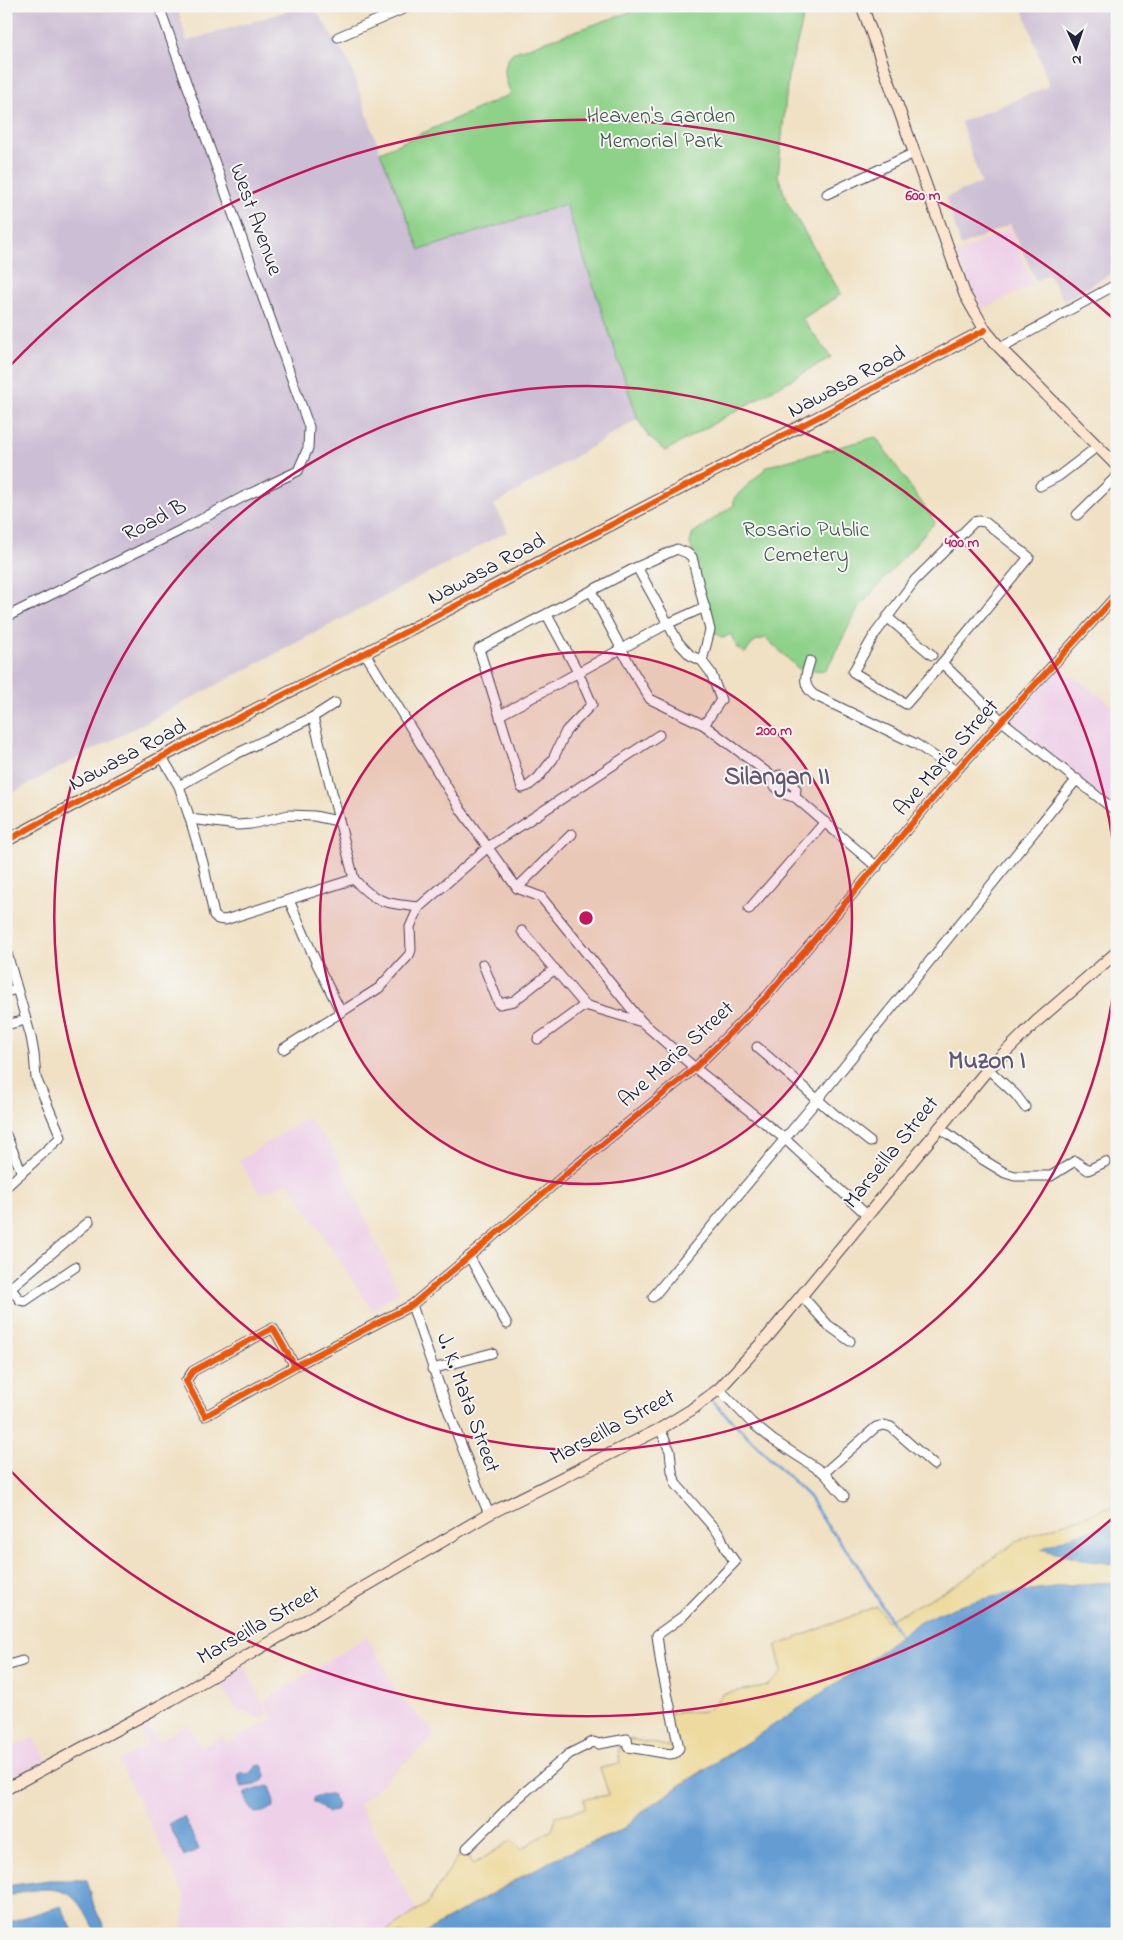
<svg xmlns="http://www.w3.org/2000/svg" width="1123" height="1940" viewBox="0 0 1123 1940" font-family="'Indie Flower',sans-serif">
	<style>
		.built { fill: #eed0e8 }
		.industrial { fill: #ccbed4 }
		.green { fill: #8ed189; stroke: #587a62 }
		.sand { fill: #eeda9e; stroke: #887e6c }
		.water { fill: #659dd3; stroke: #446087 }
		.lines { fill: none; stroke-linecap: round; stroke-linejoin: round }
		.stream { stroke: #659dd3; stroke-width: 2.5 }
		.street-casing { stroke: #413f50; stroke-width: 11 }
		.secondary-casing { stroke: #413f50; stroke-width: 13 }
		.street { stroke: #fff; stroke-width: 9 }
		.secondary { stroke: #fce5cf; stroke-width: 11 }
		.cycleway-casing { stroke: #f6f6f2; stroke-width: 9 }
		.cycleway { stroke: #e8590c; stroke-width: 6 }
		.ring { fill: none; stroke: #c2185b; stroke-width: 2.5 }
		.labels { text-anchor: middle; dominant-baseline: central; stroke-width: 4; stroke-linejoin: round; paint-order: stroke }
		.park-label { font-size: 22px; fill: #425752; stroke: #f6f6f2 }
		.street-label { font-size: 22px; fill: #22223b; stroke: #f6f6f2 }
		.quarter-label { font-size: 25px; font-weight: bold; fill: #635671; stroke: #f6f6f2 }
		.centre { fill: #c2185b; stroke: #f6f6f2; stroke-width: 2.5 }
		.ring-label { font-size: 15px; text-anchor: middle; font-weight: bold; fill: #c2185b; stroke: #f6f6f2; stroke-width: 4; stroke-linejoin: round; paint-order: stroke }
	</style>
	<rect width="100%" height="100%" fill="#f6f6f2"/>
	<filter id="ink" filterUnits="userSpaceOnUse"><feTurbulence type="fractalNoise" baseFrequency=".02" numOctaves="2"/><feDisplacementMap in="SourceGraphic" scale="10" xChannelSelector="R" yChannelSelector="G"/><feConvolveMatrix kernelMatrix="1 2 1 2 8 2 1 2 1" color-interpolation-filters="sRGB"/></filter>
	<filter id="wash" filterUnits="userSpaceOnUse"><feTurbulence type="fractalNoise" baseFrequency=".0096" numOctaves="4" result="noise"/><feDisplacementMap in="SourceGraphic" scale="20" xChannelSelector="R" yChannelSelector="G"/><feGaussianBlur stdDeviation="1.12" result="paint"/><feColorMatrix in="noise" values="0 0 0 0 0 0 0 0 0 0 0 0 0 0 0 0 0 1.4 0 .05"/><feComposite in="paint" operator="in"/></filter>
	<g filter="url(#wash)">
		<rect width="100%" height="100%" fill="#f0e1c4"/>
		<g class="built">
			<path d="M 1009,228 L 1033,285 L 982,309 L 956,254 Z"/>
			<path d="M 1054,664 L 1117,708 L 1117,809 L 1009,720 Z"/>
			<path d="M 307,1118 L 332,1147 L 399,1292 L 372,1310 L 289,1183 L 260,1194 L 239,1161 Z"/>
			<path d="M 366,1637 L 380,1658 L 397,1694 L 436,1734 L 359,1805 L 428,1930 L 422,1934 L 183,1934 L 185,1896 L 119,1761 L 148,1745 L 140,1731 L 148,1726 L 157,1742 L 189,1724 L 200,1748 L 222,1736 L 227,1743 L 273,1719 L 264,1701 Z"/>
			<path d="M 242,1662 L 268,1714 L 260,1719 L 250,1713 L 237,1711 L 217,1678 Z"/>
			<path d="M 33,1738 L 47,1760 L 15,1777 L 6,1758 L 6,1750 Z"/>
		</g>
		<g class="industrial">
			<path d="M 6,6 L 177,6 L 187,41 L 304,6 L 313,6 L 350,64 L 380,152 L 420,250 L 566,204 L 638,419 L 494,505 L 508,531 L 6,796 Z"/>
			<path d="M 1022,6 L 1117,6 L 1117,270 L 1064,301 L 1048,274 L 1036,281 L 1010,224 L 961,246 L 946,197 L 981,183 L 961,122 L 1049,86 Z"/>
		</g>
		<g class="green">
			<path d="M 647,6 L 805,6 L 801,28 L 788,76 L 778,176 L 788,204 L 841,294 L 802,319 L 831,357 L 665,451 L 648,436 L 638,419 L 566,204 L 420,250 L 380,152 L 511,94 C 505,79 501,67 512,53 Z"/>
			<path d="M 876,437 L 935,522 L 859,607 L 826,670 L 802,672 L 766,638 L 755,641 L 745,653 L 737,648 L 731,634 L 723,638 L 713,632 L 690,543 L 693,533 L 734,505 L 734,498 L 768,466 Z"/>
		</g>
		<path class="sand" d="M 1111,1507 L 1117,1507 L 1117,1524 L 1095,1528 L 1082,1560 L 1117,1564 L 1117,1582 L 1076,1584 L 1026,1591 L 924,1620 L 897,1638 L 865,1664 L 797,1711 L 689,1779 L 645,1810 L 624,1828 L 614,1834 L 585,1845 L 527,1873 L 422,1934 L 383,1934 L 427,1904 L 463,1849 L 474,1864 L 512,1840 L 521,1849 L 552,1830 L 557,1816 L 585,1809 L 584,1799 L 609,1795 L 600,1768 L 620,1764 L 617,1737 L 672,1747 L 667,1713 L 707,1711 L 723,1694 L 769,1685 L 782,1672 L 776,1646 L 877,1606 L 887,1621 L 952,1587 L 1020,1539 Z"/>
		<g class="water">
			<path d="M 1117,1524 L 1117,1564 L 1082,1560 L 1041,1549 L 1076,1534 Z"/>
			<path d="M 1117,1582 L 1117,1934 L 422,1934 L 556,1858 L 614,1834 L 624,1828 L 645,1810 C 709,1766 774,1726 838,1682 C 848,1676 858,1670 866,1663 C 885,1649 903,1631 924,1620 C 979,1593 1056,1585 1117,1582 Z"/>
			<path d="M 262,1765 L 266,1775 L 265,1779 L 255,1785 L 242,1787 L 239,1781 L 239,1773 L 249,1774 L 256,1766 Z"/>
			<path d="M 268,1786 L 271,1788 C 270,1795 275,1799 274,1807 L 263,1812 L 255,1813 C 250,1808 244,1800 245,1793 Z"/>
			<path d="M 332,1795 L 334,1800 L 338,1805 L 336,1811 L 328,1812 L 314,1802 L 313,1798 L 316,1796 Z"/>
			<path d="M 184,1817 L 199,1849 L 184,1856 L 169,1824 Z"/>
			<path d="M 49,1880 L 87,1880 L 94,1906 L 107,1934 L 96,1934 C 90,1921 82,1904 70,1895 C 54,1884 23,1891 6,1897 L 6,1886 Z"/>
			<path d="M 61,1906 L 74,1933 L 6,1934 L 6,1923 Z"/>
		</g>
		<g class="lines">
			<path class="stream" d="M 712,1401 L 809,1497 L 826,1524 L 856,1562 L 900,1636"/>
		</g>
	</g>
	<g filter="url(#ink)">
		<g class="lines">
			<g class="street-casing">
				<g id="street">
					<path d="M 338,37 L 410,6"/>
					<path d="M 827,194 L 914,153"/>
					<path d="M 1000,348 L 1117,284"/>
					<path d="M 1040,486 L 1059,476 L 1098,446"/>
					<path d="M 1077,515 L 1117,476"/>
					<path d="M 979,521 L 985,522 L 1029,557 L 942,663 L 906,704 L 853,672 L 875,634 L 915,580 L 974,522 Z"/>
					<path d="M 591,591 L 633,671 L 650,699 L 704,725 L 721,700 L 711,673 L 702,661 L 690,655 L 678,642 L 637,567"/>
					<path d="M 547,615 L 578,672 L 592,704 L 566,731 L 553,759 L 538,778 L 528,786 L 522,788 L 479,649 L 637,567 L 677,549 L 687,553 L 692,557 L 710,630 L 702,661"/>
					<path d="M 6,617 L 183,529 L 243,497 L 298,471 L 308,448 L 309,427 L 159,6"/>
					<path d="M 887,617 L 932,655"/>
					<path d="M 365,653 L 461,810 L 517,888 L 541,897 L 642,1022 L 695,1068 L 785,1139 L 867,1215"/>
					<path d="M 810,661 C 806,674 801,685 814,695 L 916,744 L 956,771"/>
					<path d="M 942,663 L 1002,721 L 1117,812"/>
					<path d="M 500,715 L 667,624 L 705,607"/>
					<path d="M 313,717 L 354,879 C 374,903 389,904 419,907 L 488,847 L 659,735"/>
					<path d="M 704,725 L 773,777 L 773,784 C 780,791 785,796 795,797 L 796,789 L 788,780 L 780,775 L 773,777"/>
					<path d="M 162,757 L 179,786 L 190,819 L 203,863 L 214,915 L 218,919 L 225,920 L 354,879"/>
					<path d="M 179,786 L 230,757 L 313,717 L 335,703"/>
					<path d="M 795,797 L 877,867"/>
					<path d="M 190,819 L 238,825 L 251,824 L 289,815 L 314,816 L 338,821"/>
					<path d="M 517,888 L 572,834"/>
					<path d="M 289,900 L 317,964 L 341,1012"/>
					<path d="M 749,909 L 825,822"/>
					<path d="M 522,931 L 585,1005"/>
					<path d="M 6,950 L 31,1037 L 34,1054 L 36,1078 L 61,1137 L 6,1187"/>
					<path d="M 483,964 L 499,1004 L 514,1001 L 555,969"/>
					<path d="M 6,992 L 17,989"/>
					<path d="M 6,1025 L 26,1020"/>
					<path d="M 538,1039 L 585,1005 L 642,1022"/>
					<path d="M 757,1047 L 833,1113 L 870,1142"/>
					<path d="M 283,1049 L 379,988 L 409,955 L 411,950 L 410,927 L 419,907"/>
					<path d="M 988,1069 L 1016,1095 L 1025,1107"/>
					<path d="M 939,1127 L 982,1159 L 1005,1173 L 1015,1176 L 1051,1176 L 1075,1161 L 1088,1170 L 1105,1162"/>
					<path d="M 6,1135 L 22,1173"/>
					<path d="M 469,1256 L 507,1324"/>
					<path d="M 6,1283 L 20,1300 L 25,1301 L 75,1267"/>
					<path d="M 10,1288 L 89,1222"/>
					<path d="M 802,1296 L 828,1325 L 850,1341"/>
					<path d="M 653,1297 L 818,1099 L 1077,779"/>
					<path d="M 412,1305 C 435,1376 460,1445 489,1514"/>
					<path d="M 295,1366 L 273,1328 L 193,1371 L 186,1381 L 205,1416 L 295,1366 L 412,1305 L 572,1169 L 695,1068 L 767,996 L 956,771 L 1117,595"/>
					<path d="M 432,1369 L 492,1353"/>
					<path d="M 719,1389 L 752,1423 L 773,1440 L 824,1473 L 876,1427 L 884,1425 L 891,1427 L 934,1465"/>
					<path d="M 824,1473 L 844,1496"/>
					<path d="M 6,1666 L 22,1661"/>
					<path d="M 467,1848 L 517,1799 L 569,1754 L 593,1742 L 599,1744 L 627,1739 L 628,1747 L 670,1754 L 675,1753 L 679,1748 L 661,1665 L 657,1635 L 682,1617 L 735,1562 L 726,1549 L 720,1535 L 676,1484 L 672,1471 L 670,1451 L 660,1429"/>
				</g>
			</g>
			<g class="secondary-casing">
				<g id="secondary">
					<path d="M 862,6 L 965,295 L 985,330 L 1000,348 L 1117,466"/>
					<path d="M 6,841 L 162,757 L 365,653 L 985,330"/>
					<path d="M 6,1789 L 171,1700 L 489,1514 L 660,1429 L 691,1410 L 719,1389 L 769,1335 L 988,1069 L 1037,1021 L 1117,952"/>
				</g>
			</g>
			<use href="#street" class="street"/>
			<use href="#secondary" class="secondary"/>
			<g class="cycleway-casing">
				<g id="cycleway">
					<path d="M 6,841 L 162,757 L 365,653 L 985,330"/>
					<path d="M 295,1366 L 273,1328 L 193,1371 L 186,1381 L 205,1416 L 295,1366 L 412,1305 L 572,1169 L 695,1068 L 767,996 L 956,771 L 1117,595"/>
				</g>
			</g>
			<use href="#cycleway" class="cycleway"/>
		</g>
	</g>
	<circle cx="586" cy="918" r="266" fill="#c2185b" fill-opacity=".12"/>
	<g class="ring">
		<circle cx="586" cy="918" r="266"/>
		<path d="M1117 955A532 532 0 1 1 1117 881"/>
		<path d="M1115 1516A798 798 0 0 1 7 1467M7 369A798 798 0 0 1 1115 320"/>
	</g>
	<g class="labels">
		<g class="park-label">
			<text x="661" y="117">Heaven's Garden<tspan x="661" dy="25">Memorial Park</tspan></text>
			<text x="806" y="531">Rosario Public<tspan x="806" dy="25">Cemetery</tspan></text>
		</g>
		<g class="street-label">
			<text transform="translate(255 220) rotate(70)">West Avenue</text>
			<text transform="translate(847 383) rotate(-28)">Nawasa Road</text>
			<text transform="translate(155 521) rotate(-27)">Road B</text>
			<text transform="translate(487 570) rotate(-28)">Nawasa Road</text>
			<text transform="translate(128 756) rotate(-28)">Nawasa Road</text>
			<text transform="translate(947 758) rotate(-49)">Ave Maria Street</text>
			<text transform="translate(677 1055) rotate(-42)">Ave Maria Street</text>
			<text transform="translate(892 1153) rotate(-51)">Marseilla Street</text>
			<text transform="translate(467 1403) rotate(70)">J. K. Mata Street</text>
			<text transform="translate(613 1428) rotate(-28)">Marseilla Street</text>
			<text transform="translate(259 1626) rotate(-30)">Marseilla Street</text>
		</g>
		<g class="quarter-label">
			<text x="777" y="778">Silangan II</text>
			<text x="987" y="1062">Muzon I</text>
		</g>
	</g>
	<circle cx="586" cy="918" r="8" class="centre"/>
	<g class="ring-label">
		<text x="923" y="200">600 m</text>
		<text x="962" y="547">400 m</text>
		<text x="774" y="735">200 m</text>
	</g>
	<rect width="1123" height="1940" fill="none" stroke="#f6f6f2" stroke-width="25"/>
	<g transform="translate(1076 48) rotate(177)" stroke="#f6f6f2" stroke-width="4" paint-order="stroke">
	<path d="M0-4L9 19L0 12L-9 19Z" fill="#22223b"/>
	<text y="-8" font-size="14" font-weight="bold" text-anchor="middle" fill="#22223b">N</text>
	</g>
</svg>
